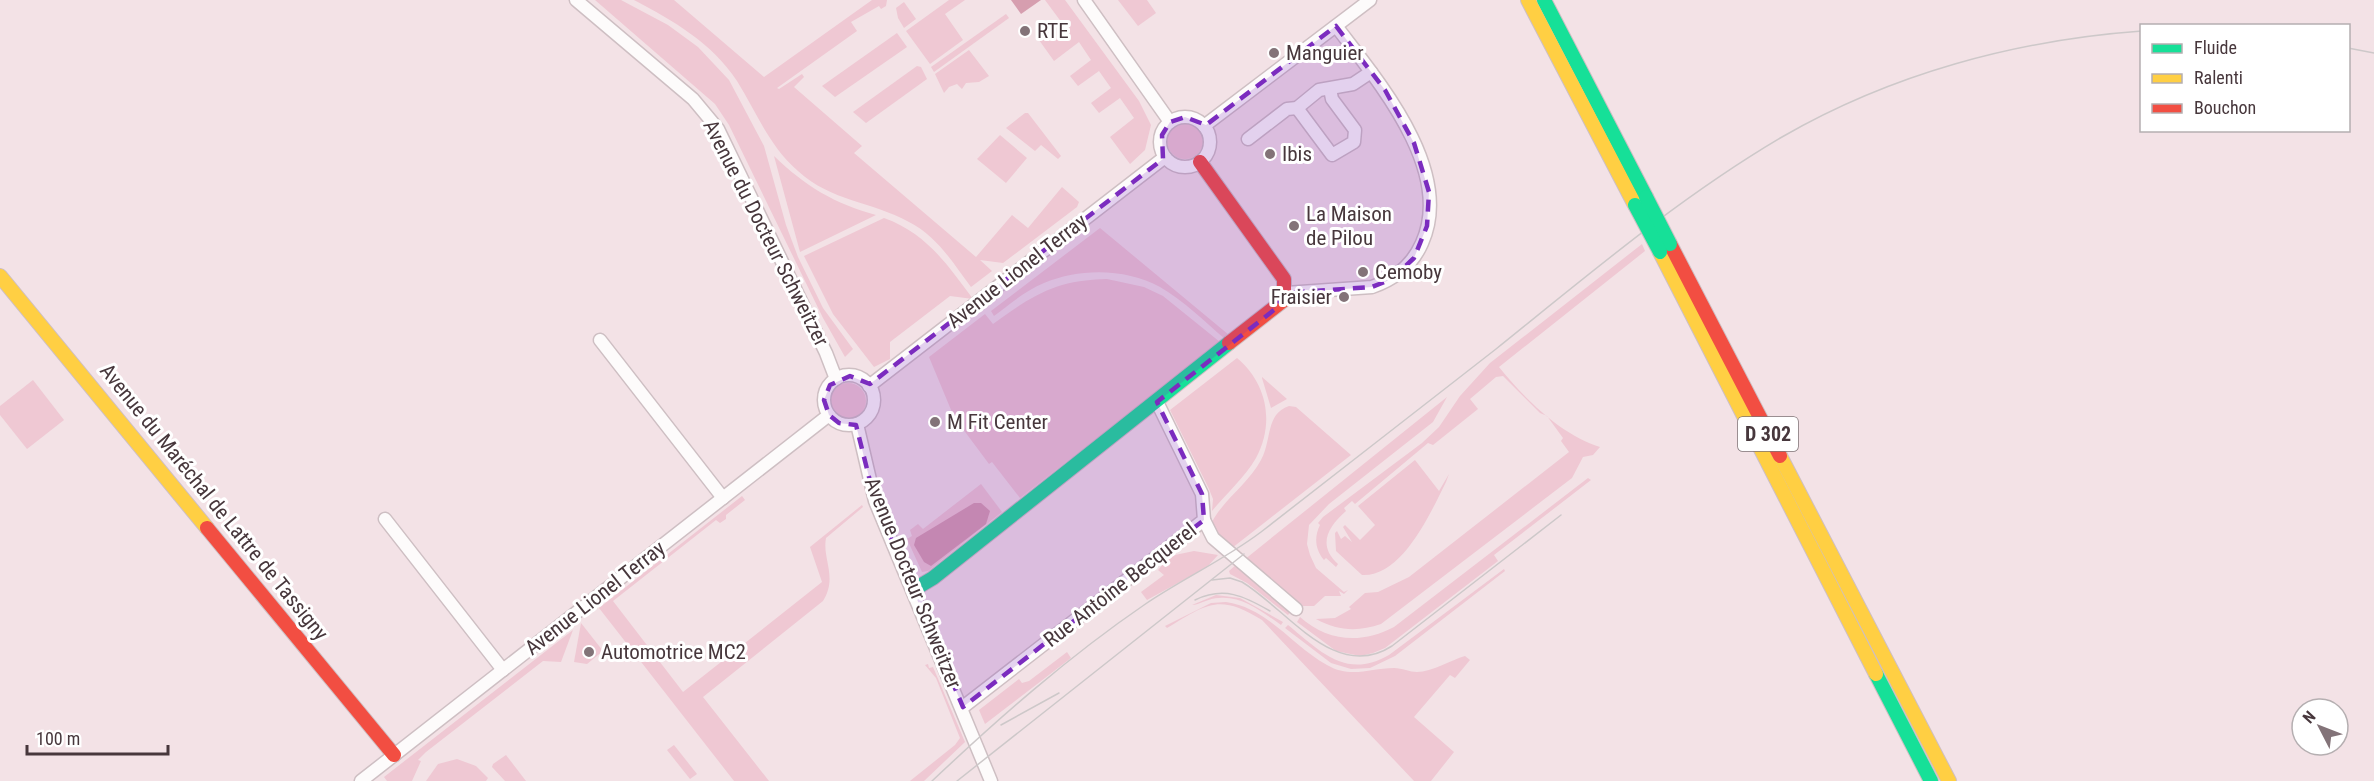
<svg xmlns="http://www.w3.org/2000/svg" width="2374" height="781" viewBox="0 0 2374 781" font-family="'Roboto Condensed',sans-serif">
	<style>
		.green { fill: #efc8d3 }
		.water { fill: #d69eaf }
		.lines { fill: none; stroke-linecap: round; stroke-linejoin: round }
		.street-casing { stroke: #cebfc3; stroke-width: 15 }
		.fast-casing { stroke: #cebfc3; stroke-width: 16 }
		.slow-casing { stroke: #cebfc3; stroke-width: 16 }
		.jam-casing { stroke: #cebfc3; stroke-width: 16 }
		.street { stroke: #fdfbfb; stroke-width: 12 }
		.fast { stroke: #16e098; stroke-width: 14 }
		.slow { stroke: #ffcf43; stroke-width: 14 }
		.jam { stroke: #f24e42; stroke-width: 14 }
		.tram { stroke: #cdc8c9; stroke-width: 1.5 }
		.fast-bridge-casing { stroke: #cbc1c4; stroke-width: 16; stroke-linecap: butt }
		.fast-bridge { stroke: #16e098; stroke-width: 14 }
		.marked { fill: #7b2cbf; fill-opacity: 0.2; stroke: #7b2cbf; stroke-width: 4.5; stroke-dasharray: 12 8; stroke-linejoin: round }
		.poi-dot { fill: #837378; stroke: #fff; stroke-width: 2 }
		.labels { text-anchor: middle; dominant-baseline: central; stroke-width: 6; stroke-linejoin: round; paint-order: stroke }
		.shield { fill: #fff; stroke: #7e7376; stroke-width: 1.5 }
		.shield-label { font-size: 20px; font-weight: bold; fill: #47373c }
		.poi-label { font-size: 21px; fill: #47373c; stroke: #fff; text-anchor: start }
		.street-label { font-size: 21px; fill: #47373c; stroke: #fff }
	</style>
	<rect width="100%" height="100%" fill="#f3e2e6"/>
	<g class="green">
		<path d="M 595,0 L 621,0 L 668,25 L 698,47 L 729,80 L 764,146 L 786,225 L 798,257 L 823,308 L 853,349 L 845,357 L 823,318 L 729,125 L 715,104 Z"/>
		<path d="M 634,0 L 674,0 L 764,77 L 872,0 L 887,0 L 886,6 L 881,9 L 879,6 L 851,22 L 857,31 L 777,88 L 779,89 L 802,74 L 804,77 L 794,87 L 862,146 L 854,153 L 976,257 L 1012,215 L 1028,228 L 1062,187 L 1079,202 L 1077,207 L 1003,263 L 980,260 L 992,271 L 971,287 C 953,263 937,236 909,222 C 871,201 832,202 798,171 C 769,146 757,113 737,81 C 712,43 674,21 634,0 Z"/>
		<path d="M 949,0 L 965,0 L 945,14 L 963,40 L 930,64 L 906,31 Z"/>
		<path d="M 1045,0 L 1065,0 L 1139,101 L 1151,125 L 1145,150 L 1130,164 L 1110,137 L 1134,118 L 1120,98 L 1099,113 L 1091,103 L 1111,88 L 1099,71 L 1078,86 L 1070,76 L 1091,60 L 1079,42 L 1054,61 L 1039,40 L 1062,23 Z"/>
		<path d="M 1118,0 L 1147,0 L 1156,13 L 1138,26 Z"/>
		<path d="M 904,2 L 916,19 L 904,28 L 898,18 L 896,8 Z"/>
		<path d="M 1006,14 L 1009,18 L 934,72 L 931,67 Z"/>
		<path d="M 897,33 L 907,47 L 835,97 L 822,86 Z"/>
		<path d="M 969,50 L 989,76 L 979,82 L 966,83 L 962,89 L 957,84 L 949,87 L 944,93 L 935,74 Z"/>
		<path d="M 917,66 L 921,67 L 927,79 L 866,123 L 853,112 Z"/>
		<path d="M 1025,113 L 1028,113 L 1061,156 L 1058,159 L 1041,145 L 1035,151 L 1006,128 Z"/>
		<circle cx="1185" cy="141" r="18"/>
		<path d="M 1000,135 L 1027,158 L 1006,183 L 977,159 Z"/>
		<path d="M 774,156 C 805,186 835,204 876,215 L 800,252 Z"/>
		<path d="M 884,218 C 926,233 947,264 973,299 L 950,296 L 890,342 L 890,359 L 874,367 L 833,314 L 804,256 Z"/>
		<path d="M 1100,228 L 1229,335 L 1225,339 C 1204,321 1184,301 1160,287 C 1126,268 1079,268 1044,283 C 1026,290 1009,305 994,316 L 991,311 Z"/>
		<path d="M 1642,244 L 1645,251 L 1499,367 C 1524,398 1561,435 1600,447 L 1593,455 L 1583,457 L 1572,478 L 1381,624 C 1358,632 1338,631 1316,619 L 1335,618 L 1351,609 L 1349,607 L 1365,593 L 1378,592 L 1409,577 L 1569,452 L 1561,441 L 1563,438 L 1547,416 L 1540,413 L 1503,376 L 1496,377 L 1470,399 L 1478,409 L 1433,445 L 1428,443 L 1355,504 L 1352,501 L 1344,508 L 1346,511 C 1328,527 1317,545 1338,564 L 1336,567 L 1326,558 L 1324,560 C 1315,549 1314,537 1320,525 L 1318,523 L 1323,517 L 1422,443 L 1439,427 L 1460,396 L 1490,363 Z"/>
		<path d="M 1107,279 L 1144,287 L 1163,296 L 1220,342 L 1020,498 L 992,462 L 989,464 L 954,417 L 929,357 L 985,314 L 993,324 C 1033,295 1056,280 1107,279 Z"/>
		<path d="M 1237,358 C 1267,383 1275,423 1256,458 C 1245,477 1226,494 1212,511 L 1213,499 L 1209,489 L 1170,410 Z"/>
		<path d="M 1262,378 L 1262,377 L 1287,399 L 1271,408 Z"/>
		<path d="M 33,380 L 64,420 L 27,449 L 0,415 L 0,406 Z"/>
		<circle cx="848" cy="401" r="18"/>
		<path d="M 1447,397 L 1433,422 L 1329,504 L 1309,525 L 1307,544 L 1310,555 L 1316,568 L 1344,592 L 1348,590 L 1344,594 L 1339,591 L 1341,596 L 1325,596 L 1314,606 L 1303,606 L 1244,560 Z"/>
		<path d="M 1289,406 L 1296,407 L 1351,455 L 1232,548 L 1212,528 L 1212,522 C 1224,499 1249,483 1261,460 C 1272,441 1265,414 1289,406 Z"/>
		<path d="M 1415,460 L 1439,491 L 1449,474 L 1446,482 C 1430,514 1402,577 1362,575 L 1336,551 L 1335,533 L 1337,531 L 1341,539 L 1345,536 L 1352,542 L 1343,527 L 1345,525 L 1360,540 L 1375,525 L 1358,506 Z"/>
		<path d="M 1588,478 L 1591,480 L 1494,555 L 1498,561 L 1385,648 L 1373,653 L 1360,656 L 1336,651 L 1297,622 L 1300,617 C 1328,642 1362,644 1394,627 Z"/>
		<path d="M 981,484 L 1002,512 L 928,571 L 922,572 L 907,539 L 912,536 L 910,530 L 918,524 L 923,529 Z"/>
		<path d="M 742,496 L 745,500 L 726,515 L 726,519 L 720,523 L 716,520 L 613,601 L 683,692 L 822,582 L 810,547 L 862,505 L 863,507 L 826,538 C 822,559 838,577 823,601 L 703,697 L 769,781 L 734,781 L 599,608 Z"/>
		<path d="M 1194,551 L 1218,555 L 1207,567 L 1147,600 L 1141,592 L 1164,575 L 1158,570 L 1170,556 Z"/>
		<path d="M 1237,564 L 1291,611 L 1288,615 L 1247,583 L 1230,574 L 1229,571 Z"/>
		<path d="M 1504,569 L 1505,571 L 1395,656 L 1370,668 L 1351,669 L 1331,663 L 1285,628 L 1288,625 C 1320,651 1346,680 1389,655 Z"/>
		<path d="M 1216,595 L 1240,598 L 1283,622 L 1281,625 C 1262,612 1243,596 1219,598 C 1209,598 1199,605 1192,605 Z"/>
		<path d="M 1226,602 C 1268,608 1292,646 1327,665 C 1351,679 1370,668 1394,668 C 1402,668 1410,672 1417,672 C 1432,672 1451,660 1465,656 L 1470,660 L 1455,678 L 1450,675 L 1414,717 L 1454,752 L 1431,781 L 1414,781 L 1262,620 C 1219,593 1207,604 1167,628 L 1165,626 L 1211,603 Z"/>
		<path d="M 581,623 L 603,651 L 587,664 L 574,662 Z"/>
		<path d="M 573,630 L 561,662 L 543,661 L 426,752 L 418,760 L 421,761 L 412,781 L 387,781 L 384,777 Z"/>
		<path d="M 1067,652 L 1071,658 L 985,724 L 979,710 L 1019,679 L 1022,683 L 1029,681 Z"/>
		<path d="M 928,664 L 929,668 L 933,667 L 965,742 L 924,781 L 910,781 L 955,745 L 960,738 L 936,678 L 925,665 Z"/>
		<path d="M 674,745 L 697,774 L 690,779 L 667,750 Z"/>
		<path d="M 506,755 L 526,781 L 505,781 L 492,767 L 493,764 Z"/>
		<path d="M 457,759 L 476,766 L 488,778 L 486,781 L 426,781 L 438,764 Z"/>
	</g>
	<g class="water">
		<path d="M 1011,0 L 1041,0 L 1021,14 Z"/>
		<path d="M 974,503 L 981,503 L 990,511 L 986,524 L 931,566 L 924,562 L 914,545 L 916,538 Z"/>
	</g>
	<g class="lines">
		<g class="street-casing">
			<g id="street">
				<path d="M 576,0 L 693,99 L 718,129 L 826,353 L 836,379"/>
				<path d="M 1084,0 L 1170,122"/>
				<path d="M 1297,108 L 1332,155 L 1354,142 L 1355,130 L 1332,99 L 1330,89"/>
				<circle cx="1185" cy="142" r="25"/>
				<path d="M 1204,126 L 1370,0"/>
				<path d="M 1248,139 L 1287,109 L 1297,108 L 1319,90 L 1353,84 L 1371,72"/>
				<path d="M 1286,293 L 1372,287 C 1395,279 1412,266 1422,243 C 1455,170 1377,80 1336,26"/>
				<path d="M 600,340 L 723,498"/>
				<circle cx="849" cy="400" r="25"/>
				<path d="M 869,386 L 1165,157"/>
				<path d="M 857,424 L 875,501 L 991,781"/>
				<path d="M 385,519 L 503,670"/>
				<path d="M 1204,520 L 1213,538 L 1296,609"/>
				<path d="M 963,707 L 1204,520 L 1202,494 L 1157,402"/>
				<path d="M 361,781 L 829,415"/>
			</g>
		</g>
		<g class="fast-casing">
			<g id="fast">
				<path d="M 1544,0 L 1646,197"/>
				<path d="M 913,590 L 933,578 L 1229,343"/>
				<path d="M 1876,674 L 1931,781"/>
			</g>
		</g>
		<g class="slow-casing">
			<g id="slow">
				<path d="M 1528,0 L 1635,205"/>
				<path d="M 1660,252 L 1876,674"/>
				<path d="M 0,276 L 207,528"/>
				<path d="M 1780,456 L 1949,781"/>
			</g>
		</g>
		<g class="jam-casing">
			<g id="jam">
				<path d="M 1200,162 L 1284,279 L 1284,300 L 1229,343"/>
				<path d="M 1670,244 L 1780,456"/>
				<path d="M 207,528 L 394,755"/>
			</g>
		</g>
		<use href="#street" class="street"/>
		<use href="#fast" class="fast"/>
		<use href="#slow" class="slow"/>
		<use href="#jam" class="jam"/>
		<g class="tram">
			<path d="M 2348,48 L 2374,53"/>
			<path d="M 1212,580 L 1230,578 L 1242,582 C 1287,609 1335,683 1392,646 L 1561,515"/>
			<path d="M 1195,600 C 1224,586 1244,596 1270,611"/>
			<path d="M 1001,725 L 1059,693"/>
			<path d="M 932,781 C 999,718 1068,657 1144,605 C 1182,579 1224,560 1261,532 C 1339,471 1418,410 1496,349 C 1588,275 1680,197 1782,137 C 1891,74 2016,40 2142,31"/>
			<path d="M 957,781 L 1244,554"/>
		</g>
		<g class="fast-bridge-casing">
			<g id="fast-bridge">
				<path d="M 1646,197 L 1670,244"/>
				<path d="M 1635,205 L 1660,252"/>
			</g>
		</g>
		<use href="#fast-bridge" class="fast-bridge"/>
	</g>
	<path class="marked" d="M 1336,26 L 1385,90 L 1414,143 L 1429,192 L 1427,226 L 1414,258 L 1392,279 L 1372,287 L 1286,293 L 1274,310 L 1157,402 L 1202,494 L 1204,520 L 963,707 L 875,501 L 856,425 L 839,423 L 829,415 L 824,400 L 830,385 L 850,376 L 870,384 L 1163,159 L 1162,135 L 1170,122 L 1185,117 L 1206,125 Z"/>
	<g class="poi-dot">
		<circle cx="1025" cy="31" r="6"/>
		<circle cx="1274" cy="53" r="6"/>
		<circle cx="1270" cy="154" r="6"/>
		<circle cx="1294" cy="226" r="6"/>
		<circle cx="1363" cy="272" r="6"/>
		<circle cx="1344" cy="297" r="6"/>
		<circle cx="935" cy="422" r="6"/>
		<circle cx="589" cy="652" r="6"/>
	</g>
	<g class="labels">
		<rect class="shield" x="1738" y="417" width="60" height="34" rx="4.5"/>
		<g class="shield-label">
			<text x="1768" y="434">D 302</text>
		</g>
		<g class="poi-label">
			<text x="1037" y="31">RTE</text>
			<text x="1286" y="53">Manguier</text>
			<text x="1282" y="154">Ibis</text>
			<text x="1306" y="214">La Maison<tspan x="1306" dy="24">de Pilou</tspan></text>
			<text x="1375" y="272">Cemoby</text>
			<text x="1332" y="297" text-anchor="end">Fraisier</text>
			<text x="947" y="422">M Fit Center</text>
			<text x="601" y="652">Automotrice MC2</text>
		</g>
		<g class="street-label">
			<text transform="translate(766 233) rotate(63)">Avenue du Docteur Schweitzer</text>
			<text transform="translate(1017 271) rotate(-38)">Avenue Lionel Terray</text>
			<text transform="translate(214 502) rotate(51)">Avenue du Maréchal de Lattre de Tassigny</text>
			<text transform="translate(913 583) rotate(68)">Avenue Docteur Schweitzer</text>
			<text transform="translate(1120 585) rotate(-38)">Rue Antoine Becquerel</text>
			<text transform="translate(595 598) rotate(-38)">Avenue Lionel Terray</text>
		</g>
	</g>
	<rect x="2140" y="24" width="210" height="108" fill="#ffffff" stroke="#b5afb1" stroke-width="1.5"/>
	<rect x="2152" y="44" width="30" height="9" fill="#16e098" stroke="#b5afb1" stroke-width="1.5"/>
	<text x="2194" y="54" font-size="18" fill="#47373c">Fluide</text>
	<rect x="2152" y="74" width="30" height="9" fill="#ffcf43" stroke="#b5afb1" stroke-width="1.5"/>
	<text x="2194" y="84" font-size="18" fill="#47373c">Ralenti</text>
	<rect x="2152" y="104" width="30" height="9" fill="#f24e42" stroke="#b5afb1" stroke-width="1.5"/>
	<text x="2194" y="114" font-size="18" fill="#47373c">Bouchon</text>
	<g transform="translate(2320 727) rotate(312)"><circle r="28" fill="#ffffff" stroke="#b5afb1" stroke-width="1.5"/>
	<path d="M0-4.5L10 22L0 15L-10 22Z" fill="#837378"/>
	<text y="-9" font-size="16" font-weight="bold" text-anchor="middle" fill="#47373c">N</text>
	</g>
	<path d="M27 745v9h141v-9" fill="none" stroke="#47373c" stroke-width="3"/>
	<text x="36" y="745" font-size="18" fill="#47373c" stroke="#ffffff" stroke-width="4.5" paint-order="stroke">100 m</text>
</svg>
